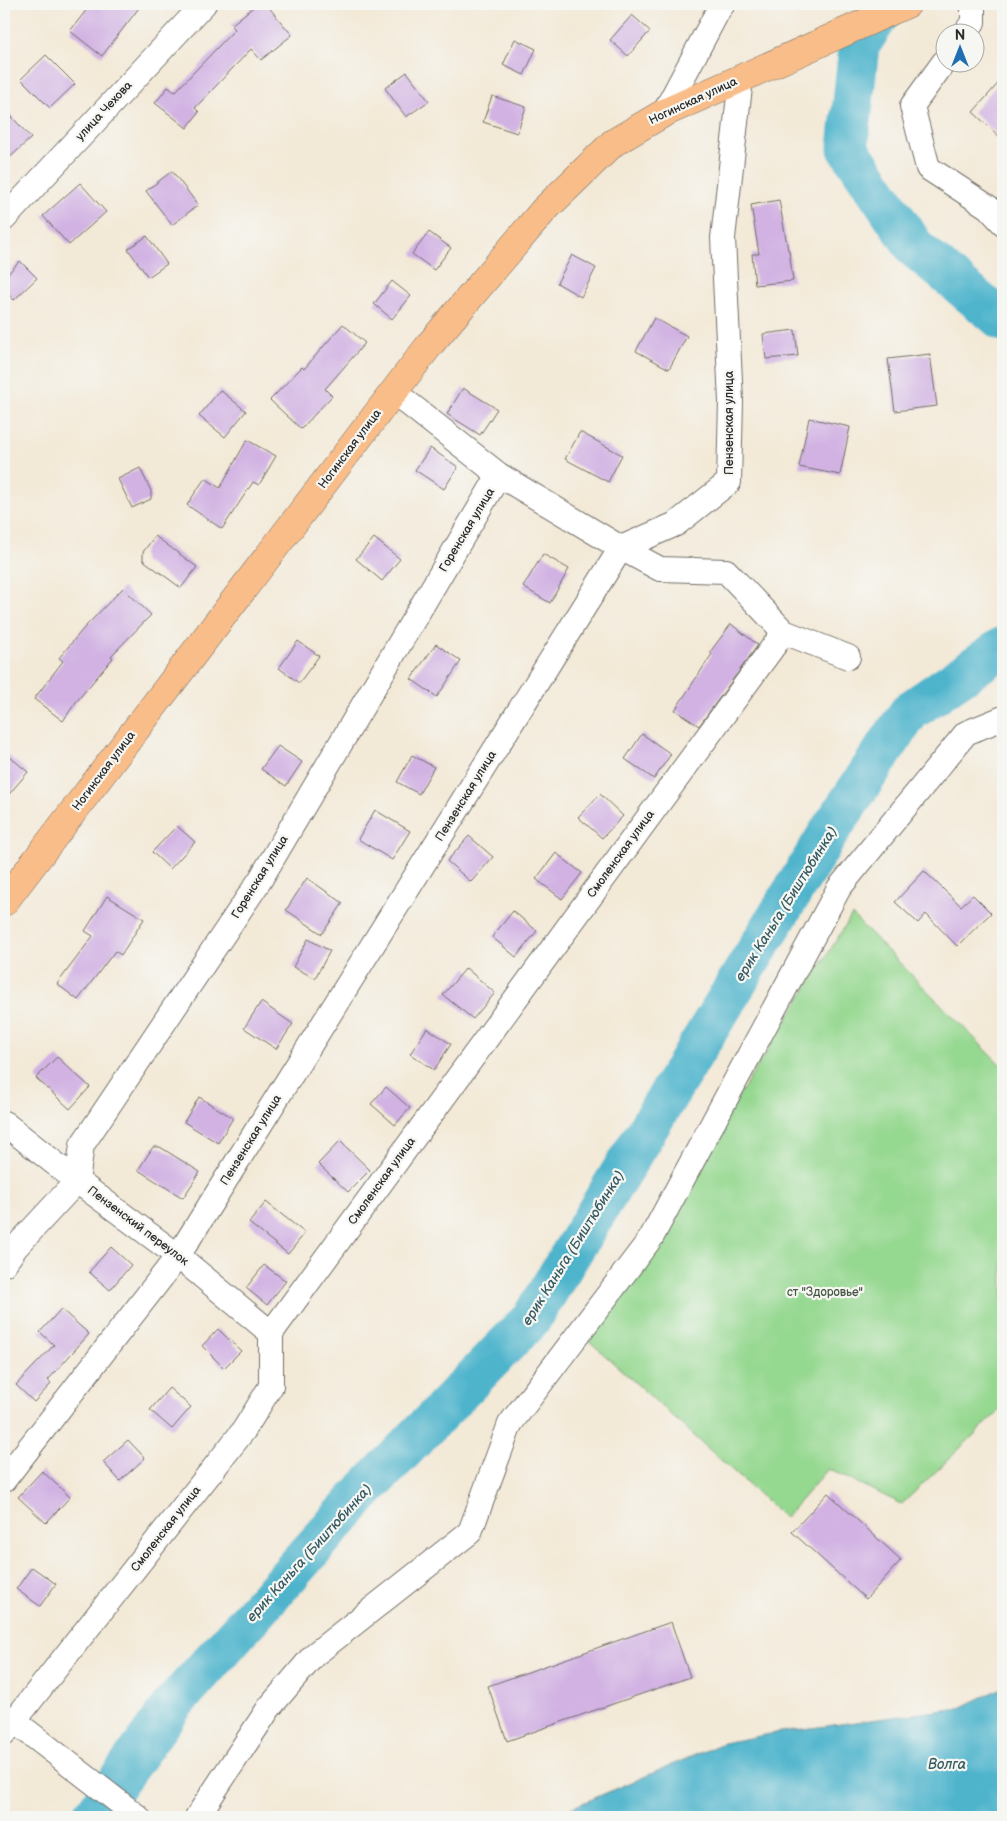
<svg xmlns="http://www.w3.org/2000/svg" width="1007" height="1821" viewBox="0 0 1007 1821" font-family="'Balsamiq Sans',sans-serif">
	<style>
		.green { fill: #95d890; stroke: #60825e }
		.water { fill: #4db4cc; stroke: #3c707c }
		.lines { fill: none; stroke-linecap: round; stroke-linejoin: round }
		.river { stroke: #4db4cc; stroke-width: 41 }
		.building { fill: #d1b2e3 }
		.minor-casing { stroke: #716e67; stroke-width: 26 }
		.primary-casing { stroke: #716e67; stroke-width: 29 }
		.minor { stroke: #fff; stroke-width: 24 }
		.primary { stroke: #f9bd89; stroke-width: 28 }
		.labels { text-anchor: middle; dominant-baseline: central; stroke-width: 4.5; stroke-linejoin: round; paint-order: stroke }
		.street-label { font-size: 12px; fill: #2b2b2b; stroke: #f6f6f2 }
		.park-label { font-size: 12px; fill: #465644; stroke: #f6f6f2 }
		.water-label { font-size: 14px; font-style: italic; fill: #375b63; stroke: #f6f6f2 }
	</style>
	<rect width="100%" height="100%" fill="#f6f6f2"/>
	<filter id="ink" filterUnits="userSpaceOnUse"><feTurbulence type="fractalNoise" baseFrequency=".02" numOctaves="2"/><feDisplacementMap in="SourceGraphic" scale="10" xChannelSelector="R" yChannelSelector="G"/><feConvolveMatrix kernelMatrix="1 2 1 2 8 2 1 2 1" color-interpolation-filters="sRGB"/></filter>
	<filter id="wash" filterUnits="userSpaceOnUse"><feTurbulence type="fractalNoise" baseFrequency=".0096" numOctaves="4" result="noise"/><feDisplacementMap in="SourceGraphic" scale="20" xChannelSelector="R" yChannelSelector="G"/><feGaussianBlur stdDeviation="1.12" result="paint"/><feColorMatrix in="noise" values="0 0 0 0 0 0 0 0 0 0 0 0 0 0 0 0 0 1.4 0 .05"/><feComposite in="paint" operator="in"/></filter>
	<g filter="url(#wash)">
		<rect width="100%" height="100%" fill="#f3e9d7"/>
		<path class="green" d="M 852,915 L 1003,1067 L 1003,1407 L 902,1504 L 828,1469 L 785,1518 L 587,1339 Z"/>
		<path class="water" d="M 1003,1687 L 1003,1817 L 550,1817 L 723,1743 L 781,1732 L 960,1708 Z"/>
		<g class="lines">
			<g class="river">
				<path d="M 887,4 L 859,46 L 848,148 L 916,249 L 1003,321"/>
				<path d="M 92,1817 L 175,1702 L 367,1488 L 531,1319 L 831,829 L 910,711 L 1003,647"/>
			</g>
		</g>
		<g id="blocks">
			<g class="building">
				<path d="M 91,4 L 142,4 L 102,56 L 70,31 Z"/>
				<path d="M 257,4 L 266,4 L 292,35 L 261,60 L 251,49 L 195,108 L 199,112 L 187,128 L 155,103 L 168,87 L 175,92 L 235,29 L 231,25 Z"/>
				<path d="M 632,15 L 650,31 L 628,56 L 610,40 Z"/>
				<path d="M 515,39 L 536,49 L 524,75 L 503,65 Z"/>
				<path d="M 46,55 L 75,84 L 50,108 L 21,79 Z"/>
				<path d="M 407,72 L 429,101 L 406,117 L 385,88 Z"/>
				<path d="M 1003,78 L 1003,140 L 973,112 Z"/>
				<path d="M 492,96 L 526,107 L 517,133 L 483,122 Z"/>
				<path d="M 4,108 L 31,138 L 4,163 Z"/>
				<path d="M 172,171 L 198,205 L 172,225 L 146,191 Z"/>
				<path d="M 80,183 L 106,212 L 69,245 L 43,216 Z"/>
				<path d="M 779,200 L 788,250 L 789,250 L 793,281 L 755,285 L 752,254 L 759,254 L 751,205 Z"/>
				<path d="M 429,232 L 451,248 L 434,270 L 412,254 Z"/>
				<path d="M 147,236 L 167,264 L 148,277 L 128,249 Z"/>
				<path d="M 572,255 L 596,268 L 581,297 L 557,283 Z"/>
				<path d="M 20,261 L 37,278 L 14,300 L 4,290 L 4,278 Z"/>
				<path d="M 392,281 L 411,296 L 392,319 L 374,304 Z"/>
				<path d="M 654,318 L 687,336 L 669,369 L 636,351 Z"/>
				<path d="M 343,324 L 365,343 L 325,389 L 332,396 L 301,429 L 270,400 L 302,367 L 304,369 Z"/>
				<path d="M 795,330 L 798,356 L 766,359 L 763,334 Z"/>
				<path d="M 930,354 L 937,406 L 895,411 L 888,359 Z"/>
				<path d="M 463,388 L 497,409 L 480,435 L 447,414 Z"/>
				<path d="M 220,390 L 246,411 L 225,437 L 199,416 Z"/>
				<path d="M 809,418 L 850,427 L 840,475 L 799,467 Z"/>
				<path d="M 580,432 L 622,455 L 608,482 L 565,459 Z"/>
				<path d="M 247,440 L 276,456 L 259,485 L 253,482 L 222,529 L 187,505 L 205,478 L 220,488 Z"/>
				<path d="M 430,448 L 458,467 L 444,489 L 415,470 Z"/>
				<path d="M 140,468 L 151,491 L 151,499 L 132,508 L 118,479 Z"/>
				<path d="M 155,536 L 197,567 L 181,588 L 143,560 L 143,552 Z"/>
				<path d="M 374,538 L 400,559 L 382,581 L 356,559 Z"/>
				<path d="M 543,554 L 569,569 L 550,603 L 523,587 Z"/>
				<path d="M 123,588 L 151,615 L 111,656 L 113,658 L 76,702 L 63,721 L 34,699 L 63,661 L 59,658 L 83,629 Z"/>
				<path d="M 731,624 L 758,645 L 699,726 L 675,710 L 712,654 L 710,652 Z"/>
				<path d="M 298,641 L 319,656 L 299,683 L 279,668 Z"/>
				<path d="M 436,644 L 461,661 L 437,697 L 411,679 Z"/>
				<path d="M 642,734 L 671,754 L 654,779 L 625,759 Z"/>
				<path d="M 278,746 L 302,762 L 286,786 L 261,769 Z"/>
				<path d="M 4,752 L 28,772 L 4,800 Z"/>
				<path d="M 412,755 L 434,767 L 419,794 L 397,782 Z"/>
				<path d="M 600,794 L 623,816 L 602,838 L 578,817 Z"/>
				<path d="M 375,810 L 410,831 L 392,860 L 358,839 Z"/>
				<path d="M 177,826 L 195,842 L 170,869 L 152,852 Z"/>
				<path d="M 469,836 L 493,857 L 471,882 L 447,861 Z"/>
				<path d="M 556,853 L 582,873 L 562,899 L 536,879 Z"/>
				<path d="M 924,871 L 961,906 L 973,895 L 991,913 L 957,946 L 926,914 L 918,923 L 895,902 Z"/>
				<path d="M 307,878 L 343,903 L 322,934 L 286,910 Z"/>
				<path d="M 107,896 L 144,919 L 121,955 L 115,951 L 78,1000 L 57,984 L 93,936 L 85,931 Z"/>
				<path d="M 513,911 L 537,931 L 516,957 L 492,937 Z"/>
				<path d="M 308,939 L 330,951 L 315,978 L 293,967 Z"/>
				<path d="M 466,968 L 495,993 L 473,1019 L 443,995 Z"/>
				<path d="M 261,1002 L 293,1024 L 276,1049 L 244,1028 Z"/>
				<path d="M 427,1028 L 451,1044 L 434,1070 L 410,1054 Z"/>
				<path d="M 57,1057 L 90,1087 L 70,1109 L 36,1078 Z"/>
				<path d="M 386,1087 L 410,1108 L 395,1125 L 371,1104 Z"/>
				<path d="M 199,1097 L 233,1118 L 218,1143 L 184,1122 Z"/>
				<path d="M 340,1141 L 370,1170 L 348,1192 L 318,1164 Z"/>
				<path d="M 153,1147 L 160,1147 L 200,1172 L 183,1198 L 138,1170 Z"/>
				<path d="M 266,1202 L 305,1233 L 288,1254 L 249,1223 Z"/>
				<path d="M 111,1247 L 131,1265 L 110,1290 L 89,1272 Z"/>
				<path d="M 264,1265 L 286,1281 L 267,1305 L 246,1288 Z"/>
				<path d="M 61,1309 L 89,1334 L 48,1380 L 51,1384 L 34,1402 L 16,1385 L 54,1345 L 40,1332 Z"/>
				<path d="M 218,1329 L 241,1351 L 224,1368 L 202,1346 Z"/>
				<path d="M 169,1388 L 191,1407 L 172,1429 L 150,1410 Z"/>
				<path d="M 128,1440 L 145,1458 L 120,1481 L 103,1462 Z"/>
				<path d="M 42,1471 L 70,1497 L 46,1523 L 18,1497 Z"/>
				<path d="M 828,1493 L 901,1560 L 866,1599 L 792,1532 Z"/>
				<path d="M 32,1567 L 56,1584 L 40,1606 L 16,1589 Z"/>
				<path d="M 671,1622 L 690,1677 L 507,1741 L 488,1686 Z"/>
			</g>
		</g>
	</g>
	<g filter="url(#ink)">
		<use href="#blocks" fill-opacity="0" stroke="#716e67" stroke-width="1"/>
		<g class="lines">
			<g class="minor-casing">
				<g id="minor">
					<path d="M 966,32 L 973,22 L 973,4"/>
					<path d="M 944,62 L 912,106 L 928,168 L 988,207 L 1003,223"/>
					<path d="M 664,113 L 719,9 L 723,4"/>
					<path d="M 4,219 L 204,4"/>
					<path d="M 394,392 L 499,475 L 621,548 L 660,569 L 726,571 L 784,632 L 848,657"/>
					<path d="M 4,1123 L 77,1181 L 178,1256 L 271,1333"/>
					<path d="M 4,1264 L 16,1247 L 77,1181 L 82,1145 L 260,880 L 499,475"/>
					<path d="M 4,1480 L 178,1256 L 621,548 L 676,524 L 729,482 L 731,401 L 723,238 L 741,78"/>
					<path d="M 14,1721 L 138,1817"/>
					<path d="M 4,1734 L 244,1430 L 271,1386 L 271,1333 L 784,632"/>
					<path d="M 197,1817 L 269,1708 L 314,1655 L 470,1532 L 510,1424 L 651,1238 L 839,888 L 966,733 L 1003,718"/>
				</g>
			</g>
			<g class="primary-casing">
				<path id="primary" d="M 4,902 L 431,343 L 544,210 L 613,143 L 664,113 L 907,4"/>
			</g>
			<use href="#minor" class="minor"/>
			<use href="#primary" class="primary"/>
		</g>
	</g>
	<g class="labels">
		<g class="street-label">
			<text transform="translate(693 101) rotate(-25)">Ногинская улица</text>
			<text transform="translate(104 111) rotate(-47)">улица Чехова</text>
			<text transform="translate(729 423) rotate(-90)">Пензенская улица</text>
			<text transform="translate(350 449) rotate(-53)">Ногинская улица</text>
			<text transform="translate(467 530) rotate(-59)">Горенская улица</text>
			<text transform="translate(104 771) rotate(-53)">Ногинская улица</text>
			<text transform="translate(466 796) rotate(-58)">Пензенская улица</text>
			<text transform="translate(621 854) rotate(-54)">Смоленская улица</text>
			<text transform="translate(260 877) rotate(-58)">Горенская улица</text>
			<text transform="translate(251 1140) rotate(-58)">Пензенская улица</text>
			<text transform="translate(382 1181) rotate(-54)">Смоленская улица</text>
			<text transform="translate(138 1226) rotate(37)">Пензенский переулок</text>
			<text transform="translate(166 1529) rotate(-52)">Смоленская улица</text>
		</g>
		<g class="park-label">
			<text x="825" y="1292">ст "Здоровье"</text>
		</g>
		<g class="water-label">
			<text transform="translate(786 904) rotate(-58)">ерик Каньга (Биштюбинка)</text>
			<text transform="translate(573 1248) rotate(-58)">ерик Каньга (Биштюбинка)</text>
			<text transform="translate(309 1553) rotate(-48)">ерик Каньга (Биштюбинка)</text>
			<text x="947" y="1764">Волга</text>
		</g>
	</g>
	<rect width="1007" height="1821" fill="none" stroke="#f6f6f2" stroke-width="20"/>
	<g transform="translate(960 48)"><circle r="24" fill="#f6f6f2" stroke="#a5a5a2"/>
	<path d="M0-4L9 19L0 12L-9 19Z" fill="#1f6fb2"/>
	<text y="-8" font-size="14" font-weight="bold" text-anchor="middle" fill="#2b2b2b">N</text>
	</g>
</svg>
